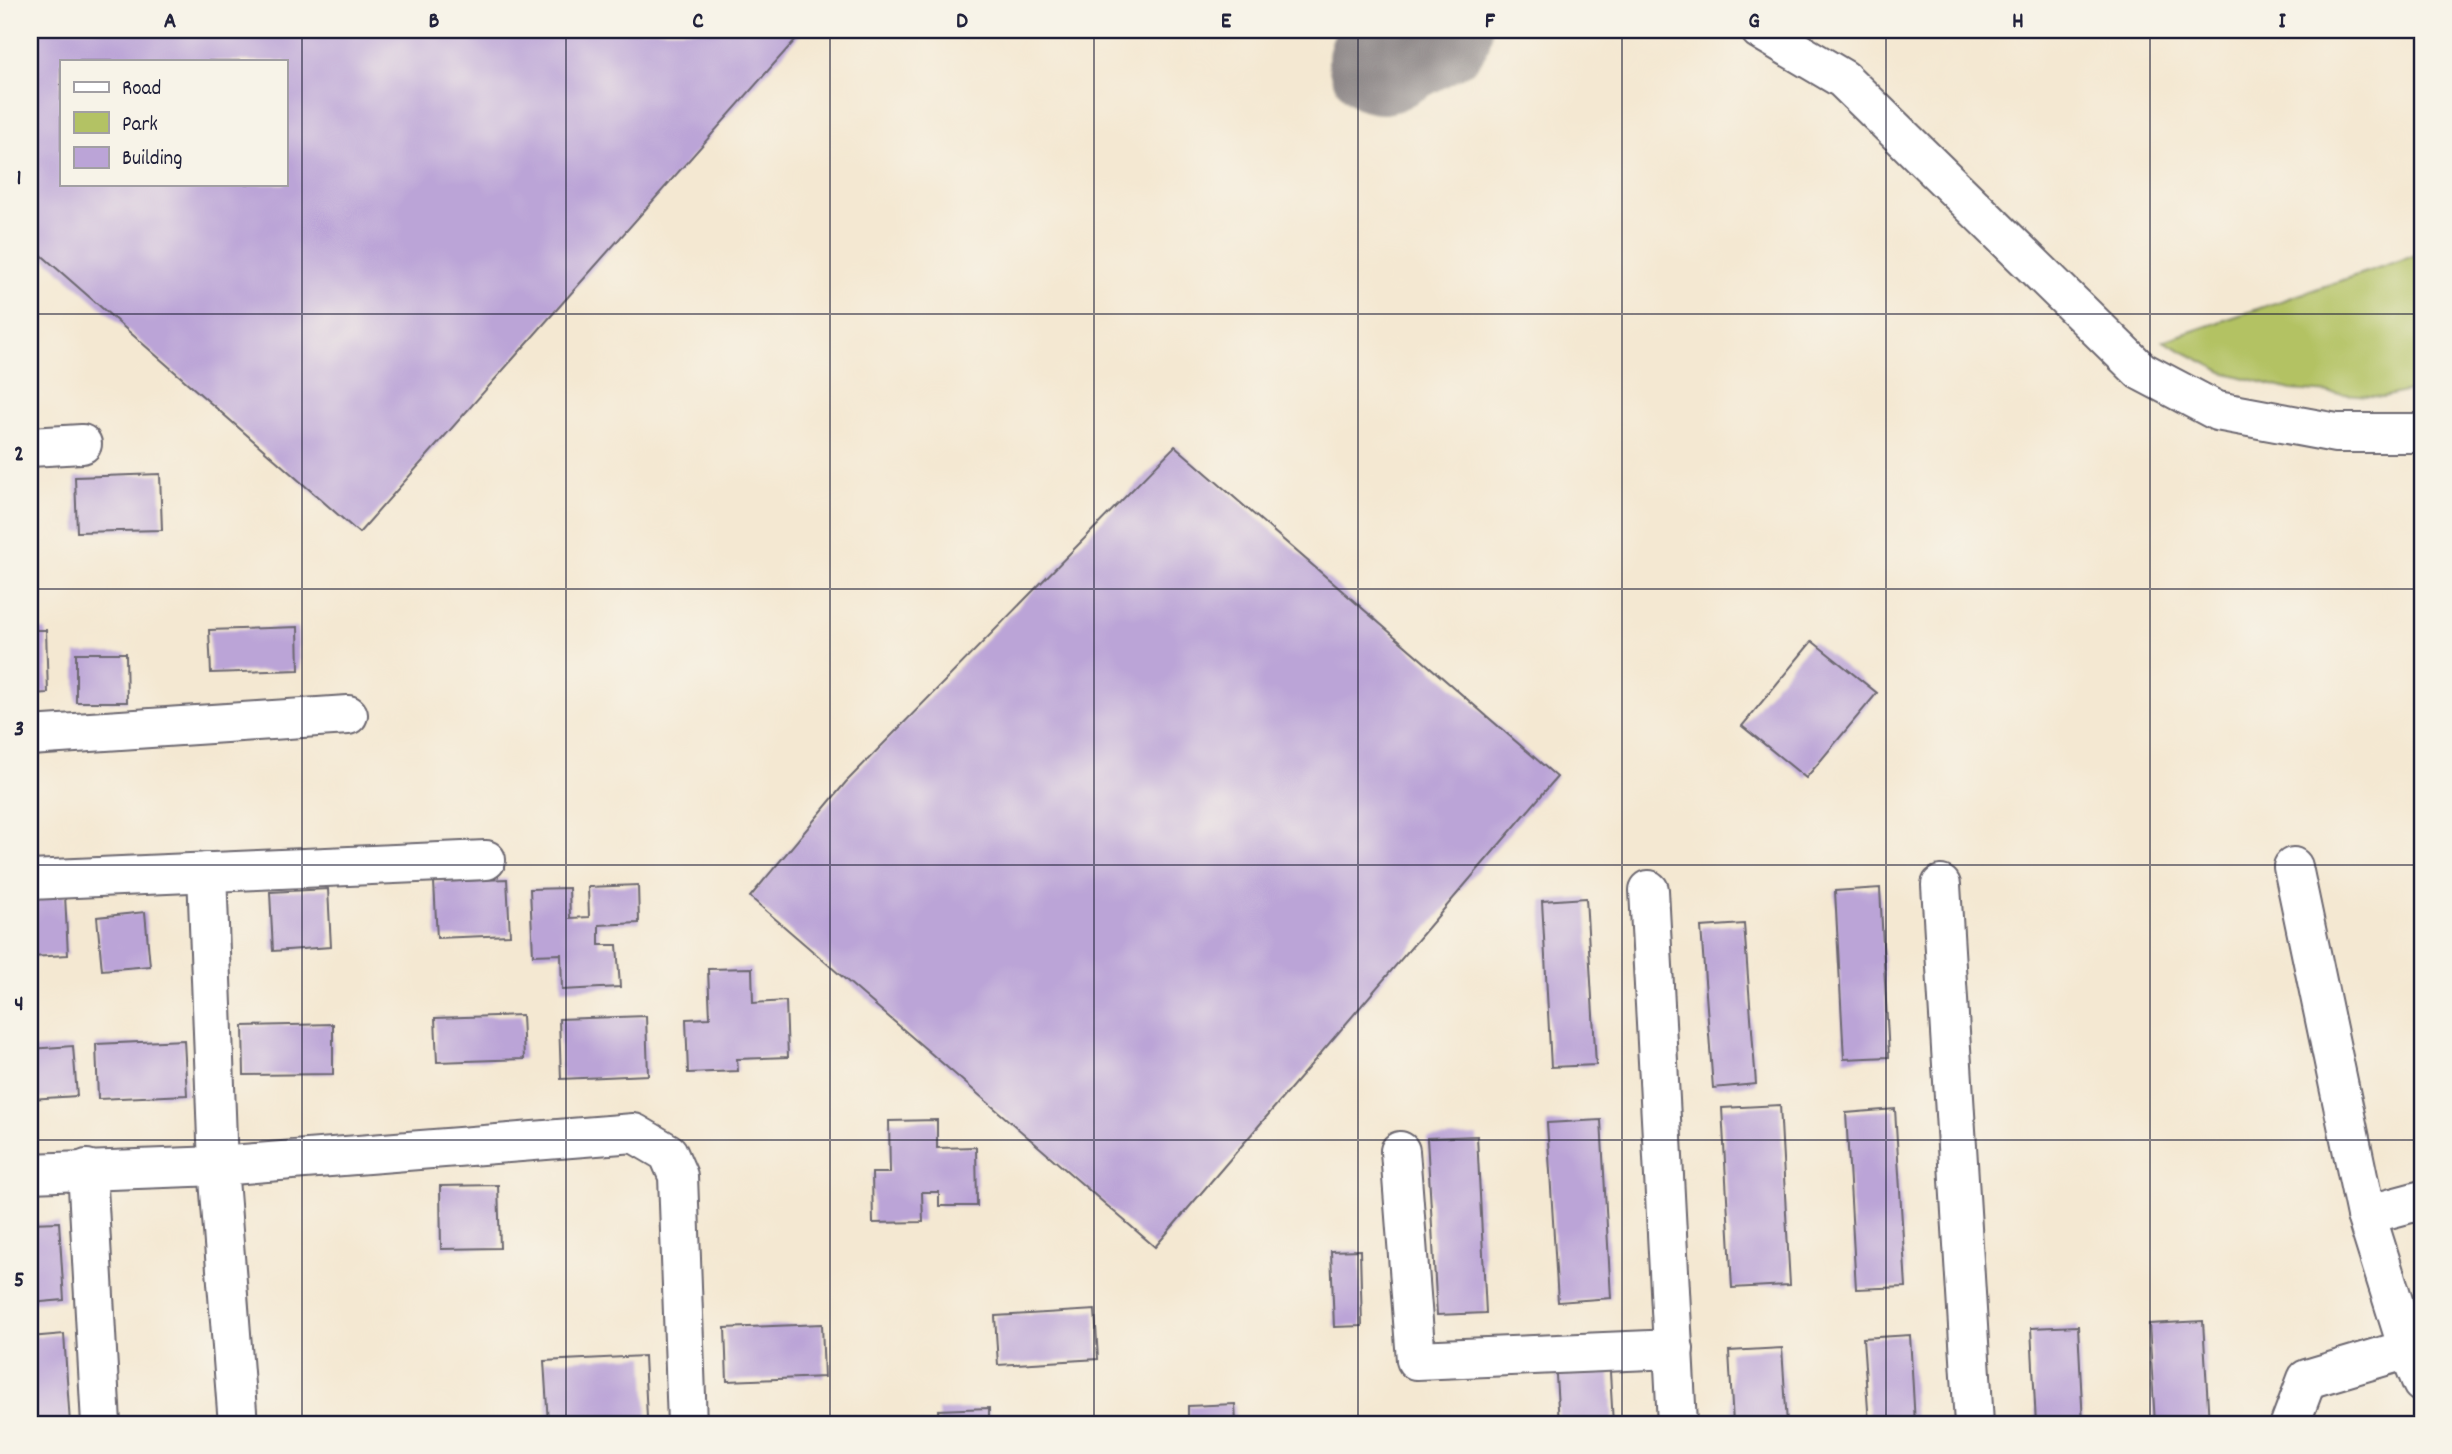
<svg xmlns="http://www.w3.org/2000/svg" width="2452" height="1454" viewBox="0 0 2452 1454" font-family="Dekko,sans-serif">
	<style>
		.green { fill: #b3c264; stroke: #6a7250; stroke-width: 2 }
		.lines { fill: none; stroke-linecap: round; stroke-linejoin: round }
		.taxiway { stroke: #8b8586; stroke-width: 108 }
		.building { fill: #bba4d7; fill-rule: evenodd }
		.minor-casing { stroke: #6c6770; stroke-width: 42 }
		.minor { stroke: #fff; stroke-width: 38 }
		.grid { fill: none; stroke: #22223b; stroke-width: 2; stroke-opacity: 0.55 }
		.neatline { fill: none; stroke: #22223b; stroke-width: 2.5 }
		.grid-label { font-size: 23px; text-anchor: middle; font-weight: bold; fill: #22223b }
	</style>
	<rect width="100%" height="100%" fill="#f7f3e8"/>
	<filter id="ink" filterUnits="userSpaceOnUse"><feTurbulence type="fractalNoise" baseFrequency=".0143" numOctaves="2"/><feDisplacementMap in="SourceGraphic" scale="14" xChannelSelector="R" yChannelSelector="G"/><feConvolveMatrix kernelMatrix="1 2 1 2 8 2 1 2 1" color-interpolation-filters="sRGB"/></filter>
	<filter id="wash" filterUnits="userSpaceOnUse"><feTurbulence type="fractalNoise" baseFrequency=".00686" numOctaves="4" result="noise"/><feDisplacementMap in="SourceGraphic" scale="28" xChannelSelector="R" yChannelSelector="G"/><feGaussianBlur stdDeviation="1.57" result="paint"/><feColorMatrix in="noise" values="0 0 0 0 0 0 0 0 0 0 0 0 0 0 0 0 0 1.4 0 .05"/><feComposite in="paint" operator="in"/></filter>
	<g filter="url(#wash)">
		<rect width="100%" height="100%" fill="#f4e8d2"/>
		<path class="green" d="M 2422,253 L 2422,388 L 2383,397 L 2291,390 L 2223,372 L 2163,341 Z"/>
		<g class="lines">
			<path class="taxiway" d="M 1382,60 L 1438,30"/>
		</g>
		<g id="blocks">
			<g class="building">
				<path d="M 30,30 L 804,30 L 359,533 L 30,245 ZM 61,61 L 285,61 L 285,184 L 61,184 Z"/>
				<path d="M 1175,446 L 1557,777 L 1155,1247 L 750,897 L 846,782 Z"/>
				<path d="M 160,474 L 162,530 L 77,532 L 75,477 Z"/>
				<path d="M 30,478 L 33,478 L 37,536 L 30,536 Z"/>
				<path d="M 298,627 L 299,670 L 211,673 L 209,630 Z"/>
				<path d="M 30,630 L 46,630 L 48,693 L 30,694 Z"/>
				<path d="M 1812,641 L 1877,693 L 1806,778 L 1742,726 Z"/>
				<path d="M 76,653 L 126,653 L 127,702 L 76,702 Z"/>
				<path d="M 507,879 L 510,935 L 437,938 L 434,882 Z"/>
				<path d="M 638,885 L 639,923 L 599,925 L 599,945 L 617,945 L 620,987 L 562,990 L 561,954 L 533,955 L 530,889 L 569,888 L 570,918 L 589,917 L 588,887 Z"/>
				<path d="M 1880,888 L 1889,1057 L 1844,1059 L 1835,891 Z"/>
				<path d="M 328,889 L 331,947 L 273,951 L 270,892 Z"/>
				<path d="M 65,895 L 68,955 L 30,957 L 30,897 Z"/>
				<path d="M 1586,898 L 1596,1065 L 1551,1067 L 1542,901 Z"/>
				<path d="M 145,912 L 150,966 L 102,970 L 97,917 Z"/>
				<path d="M 1744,924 L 1756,1084 L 1713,1088 L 1701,927 Z"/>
				<path d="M 752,968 L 753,1003 L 786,1001 L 788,1057 L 737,1059 L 738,1071 L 688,1073 L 686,1019 L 710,1018 L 708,969 Z"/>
				<path d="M 522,1015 L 524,1059 L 437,1062 L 435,1018 Z"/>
				<path d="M 646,1016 L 648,1075 L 561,1079 L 559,1019 Z"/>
				<path d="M 333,1024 L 333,1074 L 244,1075 L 243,1026 Z"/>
				<path d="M 184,1040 L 187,1095 L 98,1099 L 96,1044 Z"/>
				<path d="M 73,1046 L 77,1096 L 30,1099 L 30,1049 Z"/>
				<path d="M 1780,1105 L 1790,1285 L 1732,1288 L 1722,1108 Z"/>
				<path d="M 1895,1109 L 1906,1287 L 1856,1289 L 1846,1113 Z"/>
				<path d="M 937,1120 L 937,1148 L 976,1147 L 977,1206 L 939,1206 L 939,1192 L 922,1192 L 923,1222 L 873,1223 L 872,1173 L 890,1173 L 889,1121 Z"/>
				<path d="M 1601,1120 L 1611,1298 L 1558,1302 L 1547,1123 Z"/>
				<path d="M 1477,1136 L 1486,1313 L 1437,1315 L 1427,1138 Z"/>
				<path d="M 498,1185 L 500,1248 L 441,1249 L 440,1186 Z"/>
				<path d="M 59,1222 L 64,1300 L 30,1303 L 30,1223 Z"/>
				<path d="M 1360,1250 L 1362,1326 L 1334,1327 L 1331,1251 Z"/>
				<path d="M 1095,1310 L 1098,1359 L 998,1365 L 995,1316 Z"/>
				<path d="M 2203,1321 L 2209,1424 L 2155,1424 L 2149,1324 Z"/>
				<path d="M 822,1324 L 824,1377 L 727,1381 L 725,1328 Z"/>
				<path d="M 2078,1326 L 2083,1424 L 2036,1424 L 2031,1328 Z"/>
				<path d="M 64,1334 L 70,1424 L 30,1424 L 30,1337 Z"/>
				<path d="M 1910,1335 L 1915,1424 L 1869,1424 L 1863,1338 Z"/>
				<path d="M 1782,1348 L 1787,1424 L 1733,1424 L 1729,1351 Z"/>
				<path d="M 1609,1355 L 1613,1424 L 1559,1424 L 1555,1359 Z"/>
				<path d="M 644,1356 L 647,1418 L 548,1423 L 544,1361 Z"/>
				<path d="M 1235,1404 L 1236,1424 L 1188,1424 L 1188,1406 Z"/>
				<path d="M 989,1408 L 989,1424 L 939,1424 L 938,1410 Z"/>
			</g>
		</g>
	</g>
	<g filter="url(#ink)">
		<use href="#blocks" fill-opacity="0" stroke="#6c6770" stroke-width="2"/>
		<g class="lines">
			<g class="minor-casing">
				<g id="minor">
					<path d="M 1760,30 L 1843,79 L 2141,371 L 2217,411 L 2336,433 L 2422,433"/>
					<path d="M 30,447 L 82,444"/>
					<path d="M 30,736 L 348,715"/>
					<path d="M 2293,867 L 2366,1215 L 2408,1349 L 2422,1383"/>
					<path d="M 207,872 L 218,1166 L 238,1424"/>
					<path d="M 30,880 L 486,860"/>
					<path d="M 1941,885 L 1974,1424"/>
					<path d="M 1649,890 L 1677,1424"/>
					<path d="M 1400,1151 L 1416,1360 L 1674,1349"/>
					<path d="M 87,1169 L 101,1424"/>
					<path d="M 30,1173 L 218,1166 L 634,1133 L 668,1153 L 678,1176 L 687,1424"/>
					<path d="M 2366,1215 L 2422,1200"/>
					<path d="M 2290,1424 L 2307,1379 L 2408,1349"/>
				</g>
			</g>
			<use href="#minor" class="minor"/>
		</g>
	</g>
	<path class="grid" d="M 302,30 L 302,1424M 566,30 L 566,1424M 830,30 L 830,1424M 1094,30 L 1094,1424M 1358,30 L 1358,1424M 1622,30 L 1622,1424M 1886,30 L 1886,1424M 2150,30 L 2150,1424M 30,314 L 2422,314M 30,589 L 2422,589M 30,865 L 2422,865M 30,1140 L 2422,1140"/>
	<rect width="2452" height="1454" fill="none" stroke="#f7f3e8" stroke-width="77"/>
	<rect x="60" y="60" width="228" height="126" fill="#f7f3e8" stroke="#a29fa3" stroke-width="2"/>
	<rect x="74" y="82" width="35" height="10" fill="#ffffff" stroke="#a29fa3" stroke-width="2"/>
	<text x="122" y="94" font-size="21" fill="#22223b">Road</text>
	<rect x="74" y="112" width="35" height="21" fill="#b3c264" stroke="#a29fa3" stroke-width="2"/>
	<text x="122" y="130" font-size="21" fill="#22223b">Park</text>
	<rect x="74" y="147" width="35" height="21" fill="#bba4d7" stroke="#a29fa3" stroke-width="2"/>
	<text x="122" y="164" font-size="21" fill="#22223b">Building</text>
	<rect x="38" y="38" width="2376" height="1378" class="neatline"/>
	<g class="grid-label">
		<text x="170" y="27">A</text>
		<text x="434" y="27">B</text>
		<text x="698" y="27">C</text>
		<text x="962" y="27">D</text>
		<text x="1226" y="27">E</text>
		<text x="1490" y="27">F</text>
		<text x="1754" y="27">G</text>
		<text x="2018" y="27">H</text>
		<text x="2282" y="27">I</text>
		<text x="19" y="184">1</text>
		<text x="19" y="460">2</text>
		<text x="19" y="735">3</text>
		<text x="19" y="1010">4</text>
		<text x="19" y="1286">5</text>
	</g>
</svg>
